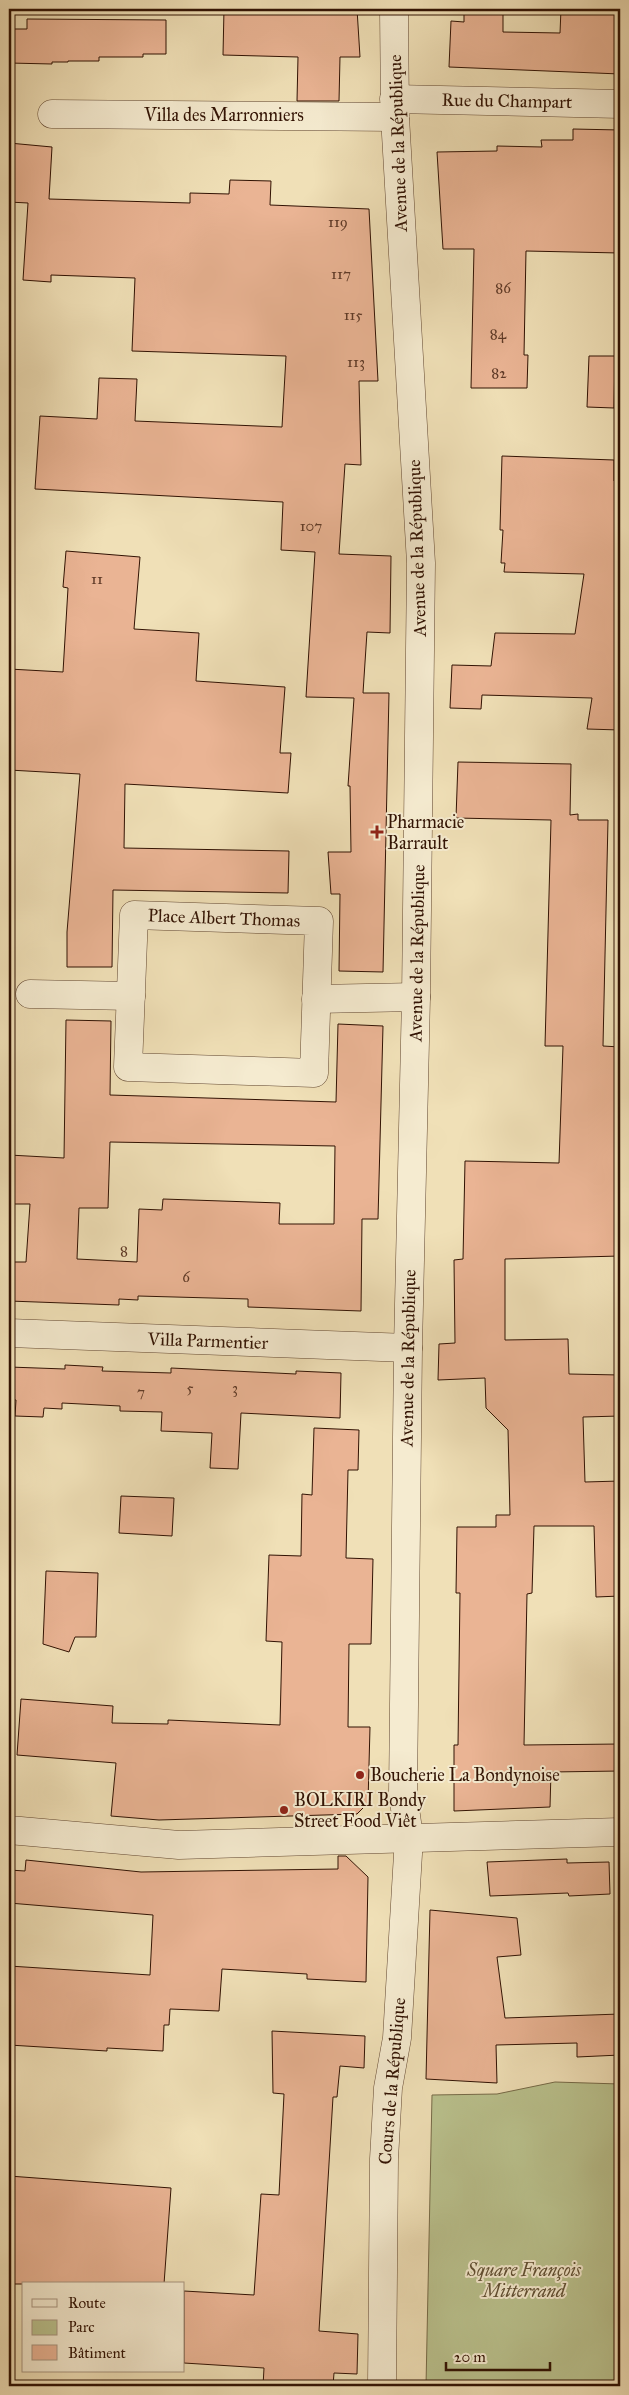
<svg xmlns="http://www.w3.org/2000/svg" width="629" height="2395" viewBox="0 0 629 2395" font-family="'IM FELL Great Primer',serif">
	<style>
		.green { fill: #bac28e; stroke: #766a48 }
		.building { fill: #eab494; stroke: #311203; fill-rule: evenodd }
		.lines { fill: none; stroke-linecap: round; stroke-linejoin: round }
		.minor-casing { stroke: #614630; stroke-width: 29 }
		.tertiary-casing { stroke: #614630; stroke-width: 29 }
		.minor { stroke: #f5ebd0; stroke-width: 28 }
		.tertiary { stroke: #f5ebd0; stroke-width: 28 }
		.poi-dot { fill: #8f2418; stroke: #f5ebd0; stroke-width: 2 }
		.labels { text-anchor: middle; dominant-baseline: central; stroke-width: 4; stroke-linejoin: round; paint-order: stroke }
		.number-label { font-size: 15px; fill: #5f3a27 }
		.street-label { font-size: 18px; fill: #311203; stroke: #f5ebd0 }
		.poi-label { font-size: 18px; fill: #311203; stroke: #f5ebd0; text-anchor: start }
		.park-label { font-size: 18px; font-style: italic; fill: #615034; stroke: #f5ebd0 }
	</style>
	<rect width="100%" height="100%" fill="#f0e0b7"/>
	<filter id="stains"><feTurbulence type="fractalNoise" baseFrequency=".004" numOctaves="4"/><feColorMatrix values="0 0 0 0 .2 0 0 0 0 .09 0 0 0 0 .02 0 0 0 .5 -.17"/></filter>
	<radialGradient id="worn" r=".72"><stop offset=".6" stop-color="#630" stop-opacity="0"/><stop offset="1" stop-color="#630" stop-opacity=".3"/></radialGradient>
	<path class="green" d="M 555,2082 L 620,2084 L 620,2386 L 426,2386 L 432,2095 L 497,2094 Z"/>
	<g class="building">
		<path d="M 224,9 L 357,9 L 360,57 L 340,57 L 339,101 L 297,101 L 298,57 L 223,55 Z"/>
		<path d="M 464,9 L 503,9 L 503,32 L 560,33 L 561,9 L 620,9 L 620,74 L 449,67 L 451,21 L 464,22 Z"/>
		<path d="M 27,19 L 166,20 L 166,54 L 143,54 L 143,57 L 99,57 L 99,61 L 68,61 L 68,62 L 52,62 L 52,64 L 9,63 L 9,29 L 27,29 Z"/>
		<path d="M 573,129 L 620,130 L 620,253 L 526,251 L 524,355 L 528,355 L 527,388 L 471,388 L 474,249 L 443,249 L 437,152 L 497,151 L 497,146 L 542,147 L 541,140 L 573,140 Z"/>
		<path d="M 9,143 L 52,147 L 49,199 L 190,203 L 190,193 L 229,194 L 230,180 L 271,181 L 270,205 L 369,209 L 378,381 L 359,381 L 361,465 L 345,464 L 339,554 L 391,556 L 390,633 L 367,632 L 363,693 L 389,693 L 383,972 L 339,971 L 340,894 L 331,894 L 328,852 L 351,852 L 350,786 L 348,786 L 354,698 L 306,697 L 315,552 L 281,550 L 283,502 L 35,489 L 40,416 L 97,419 L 99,378 L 137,379 L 135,421 L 282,427 L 286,356 L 132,351 L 135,278 L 51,275 L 51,282 L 23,280 L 28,203 L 9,202 Z"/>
		<path d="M 589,356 L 615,356 L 614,408 L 587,407 Z"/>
		<path d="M 502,456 L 614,460 L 614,481 L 620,481 L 620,730 L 587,729 L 592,698 L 482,695 L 481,709 L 450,708 L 452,665 L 491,666 L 495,633 L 575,634 L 584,574 L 504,572 L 505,563 L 501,563 L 503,530 L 500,530 Z"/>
		<path d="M 66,551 L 140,557 L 134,629 L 199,633 L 196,681 L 285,687 L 280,753 L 291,753 L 288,793 L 125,784 L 124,848 L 289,851 L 288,893 L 113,890 L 112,967 L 67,967 L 67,932 L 80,774 L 9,770 L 9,669 L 63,672 L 68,588 L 63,587 Z"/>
		<path d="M 458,762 L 571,764 L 570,815 L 578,814 L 578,820 L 608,820 L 603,1046 L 620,1047 L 620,1256 L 505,1259 L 505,1340 L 568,1339 L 569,1374 L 620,1375 L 620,1416 L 583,1417 L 585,1482 L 620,1481 L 620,1596 L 596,1597 L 594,1526 L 534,1526 L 532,1593 L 527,1594 L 524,1745 L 620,1744 L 620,1771 L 551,1772 L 550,1807 L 454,1811 L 454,1745 L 458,1745 L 460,1593 L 456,1593 L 457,1527 L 496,1527 L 496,1515 L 510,1515 L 508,1430 L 486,1408 L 485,1378 L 438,1380 L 439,1344 L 455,1343 L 454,1260 L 463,1259 L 465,1161 L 559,1163 L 563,1046 L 545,1046 L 551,820 L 456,818 Z"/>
		<path d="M 66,1020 L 111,1021 L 110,1095 L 336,1102 L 338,1024 L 383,1026 L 378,1219 L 362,1219 L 361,1311 L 248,1307 L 248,1299 L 138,1296 L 138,1300 L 119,1299 L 119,1305 L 9,1301 L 9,1262 L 26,1262 L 30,1204 L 9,1204 L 9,1155 L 64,1158 ZM 110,1142 L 335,1146 L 334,1224 L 279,1224 L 280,1203 L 163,1199 L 162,1210 L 139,1209 L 137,1262 L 77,1259 L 79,1208 L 108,1208 Z"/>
		<path d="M 65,1365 L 103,1367 L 102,1371 L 171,1373 L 171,1368 L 296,1374 L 296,1371 L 341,1373 L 340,1418 L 241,1413 L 238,1469 L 210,1468 L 212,1433 L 161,1431 L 162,1412 L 120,1411 L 120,1406 L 62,1403 L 62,1409 L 44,1408 L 43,1417 L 15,1416 L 16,1400 L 9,1399 L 9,1367 L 65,1369 Z"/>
		<path d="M 314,1428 L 359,1430 L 358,1470 L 348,1470 L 346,1558 L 373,1559 L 371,1644 L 349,1644 L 348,1727 L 370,1727 L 368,1803 L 357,1814 L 159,1820 L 111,1816 L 116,1763 L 17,1755 L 21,1699 L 113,1706 L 112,1723 L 168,1724 L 168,1720 L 280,1725 L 282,1642 L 266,1641 L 269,1555 L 301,1556 L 302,1494 L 312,1495 Z"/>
		<path d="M 121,1496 L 174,1498 L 172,1536 L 119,1533 Z"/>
		<path d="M 46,1571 L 98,1573 L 96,1637 L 75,1637 L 69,1652 L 43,1644 Z"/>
		<path d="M 338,1856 L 346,1856 L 368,1877 L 366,1982 L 307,1979 L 307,1974 L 222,1969 L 219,2011 L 170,2009 L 169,2025 L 164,2025 L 163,2051 L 107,2048 L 107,2051 L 9,2045 L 9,1966 L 150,1975 L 153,1915 L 9,1903 L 9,1870 L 25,1871 L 26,1860 L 141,1872 L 338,1869 Z"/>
		<path d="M 567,1859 L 567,1863 L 609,1862 L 610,1894 L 569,1896 L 568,1893 L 490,1896 L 487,1862 Z"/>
		<path d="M 430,1910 L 517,1918 L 521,1955 L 497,1957 L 505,2018 L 620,2014 L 620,2055 L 577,2057 L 577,2043 L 496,2045 L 497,2083 L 426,2079 Z"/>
		<path d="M 272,2031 L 365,2036 L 364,2068 L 340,2066 L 337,2097 L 333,2097 L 319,2331 L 358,2334 L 357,2374 L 334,2373 L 333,2386 L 263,2386 L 264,2368 L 184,2363 L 184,2291 L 254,2295 L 261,2194 L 279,2195 L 284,2094 L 273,2093 Z"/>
		<path d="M 9,2176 L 171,2188 L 164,2284 L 9,2284 Z"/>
	</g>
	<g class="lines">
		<g class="minor-casing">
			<g id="minor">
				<path d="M 394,99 L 620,104"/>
				<path d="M 52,114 L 395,117"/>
				<path d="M 134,915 L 319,921 L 314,1073 L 128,1067 Z"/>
				<path d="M 30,994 L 131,996"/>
				<path d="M 316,999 L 416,997"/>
				<path d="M 9,1333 L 408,1348"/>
			</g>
		</g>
		<g class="tertiary-casing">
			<g id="tertiary">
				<path d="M 9,1830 L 179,1845 L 620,1832"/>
				<path d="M 382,2386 L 384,2159 L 388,2088 L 397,2038 L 409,1837 L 403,1794 L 408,1348 L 416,997 L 421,563 L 395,117 L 394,9"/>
			</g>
		</g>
		<use href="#minor" class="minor"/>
		<use href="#tertiary" class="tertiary"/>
	</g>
	<g class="poi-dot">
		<path d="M374.5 824.5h5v5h5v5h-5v5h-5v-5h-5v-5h5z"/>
		<circle cx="360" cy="1775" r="5"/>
		<circle cx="284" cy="1810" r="5"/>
	</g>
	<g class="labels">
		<g class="number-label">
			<text x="338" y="222">119</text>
			<text x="341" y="274">117</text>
			<text x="503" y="288">86</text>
			<text x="353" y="315">115</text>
			<text x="498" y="334">84</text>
			<text x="356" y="362">113</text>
			<text x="499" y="373">82</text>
			<text x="311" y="526">107</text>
			<text x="97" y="579">11</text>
			<text x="124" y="1251">8</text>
			<text x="186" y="1277">6</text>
			<text x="190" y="1388">5</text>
			<text x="235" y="1388">3</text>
			<text x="141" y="1392">7</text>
		</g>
		<g class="street-label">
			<text transform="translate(507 101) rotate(1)">Rue du Champart</text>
			<text x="224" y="115">Villa des Marronniers</text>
			<text transform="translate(398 143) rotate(-92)">Avenue de la République</text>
			<text transform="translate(417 548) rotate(-92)">Avenue de la République</text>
			<text transform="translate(224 918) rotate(2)">Place Albert Thomas</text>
			<text transform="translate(417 953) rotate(-89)">Avenue de la République</text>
			<text transform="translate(208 1341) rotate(2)">Villa Parmentier</text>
			<text transform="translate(408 1358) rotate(-89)">Avenue de la République</text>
			<text transform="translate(392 2081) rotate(-85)">Cours de la République</text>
		</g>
		<g class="poi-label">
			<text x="387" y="822">Pharmacie<tspan x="387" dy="21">Barrault</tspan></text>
			<text x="370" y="1775">Boucherie La Bondynoise</text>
			<text x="294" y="1800">BOLKIRI Bondy<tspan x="294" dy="21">Street Food Viêt</tspan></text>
		</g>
		<g class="park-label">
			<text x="524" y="2270">Square François<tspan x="524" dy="21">Mitterrand</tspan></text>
		</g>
	</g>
	<rect width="629" height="2395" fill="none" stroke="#f0e0b7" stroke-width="30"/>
	<rect x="10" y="10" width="609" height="2375" fill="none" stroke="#311203" stroke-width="2.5"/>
	<rect x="15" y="15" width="599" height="2365" fill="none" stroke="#311203"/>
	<rect x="22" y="2282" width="162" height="90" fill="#f5ebd0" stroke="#a7947e"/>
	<rect x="32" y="2299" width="25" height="8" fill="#f5ebd0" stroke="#a7947e"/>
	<text x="68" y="2308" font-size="15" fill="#311203">Route</text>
	<rect x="32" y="2320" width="25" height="15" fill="#bac28e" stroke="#a7947e"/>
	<text x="68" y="2332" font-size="15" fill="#311203">Parc</text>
	<rect x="32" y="2345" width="25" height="15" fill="#eab494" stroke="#a7947e"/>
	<text x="68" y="2358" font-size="15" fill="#311203">Bâtiment</text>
	<path d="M446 2362v8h104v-8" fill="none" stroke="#311203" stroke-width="2.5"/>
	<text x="454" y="2362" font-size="15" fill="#311203" stroke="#f5ebd0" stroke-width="4" paint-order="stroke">20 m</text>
	<rect width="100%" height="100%" filter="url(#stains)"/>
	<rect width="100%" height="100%" fill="url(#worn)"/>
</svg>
